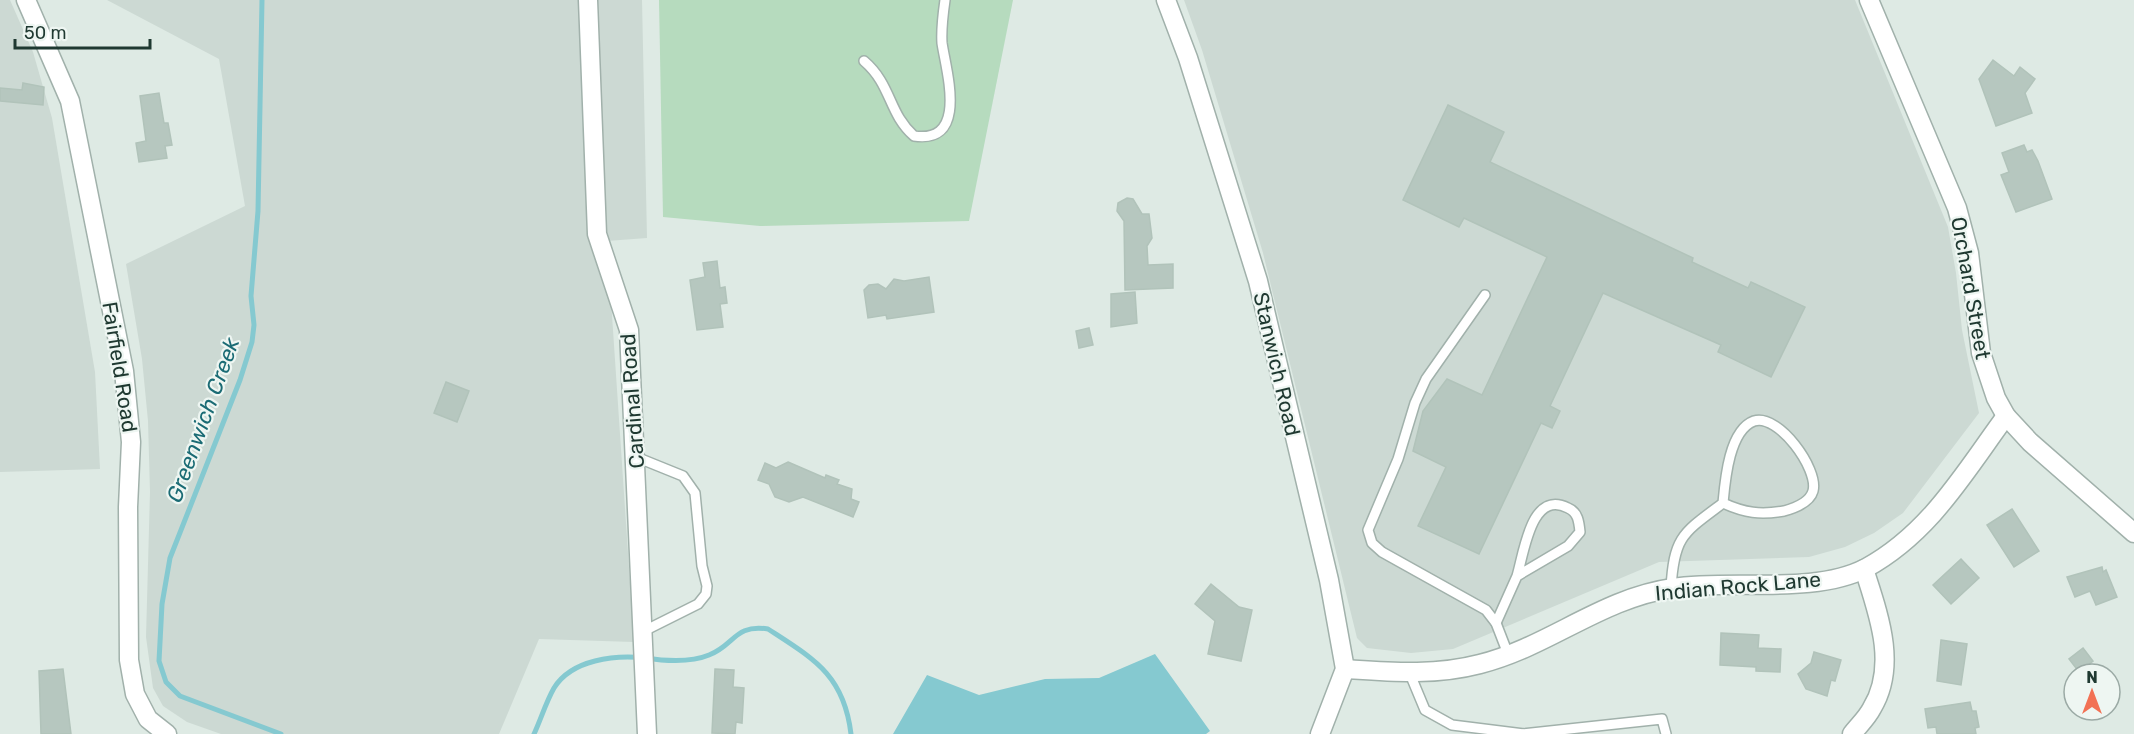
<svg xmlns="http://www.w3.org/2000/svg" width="2134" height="734" viewBox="0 0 2134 734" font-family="Rubik,sans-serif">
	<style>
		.built { fill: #ccd9d3 }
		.green { fill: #b6dbbe }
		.water { fill: #85c9d0 }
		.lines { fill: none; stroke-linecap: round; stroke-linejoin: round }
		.stream { stroke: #85c9d0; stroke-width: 5 }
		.building { fill: #b6c7bf; stroke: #b1c3ba; stroke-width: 1.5 }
		.service-casing { stroke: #a1b1ab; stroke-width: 12 }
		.minor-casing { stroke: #a1b1ab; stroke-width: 21 }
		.tertiary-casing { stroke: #a1b1ab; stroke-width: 21 }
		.service { stroke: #fff; stroke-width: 9 }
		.minor { stroke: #fff; stroke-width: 18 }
		.tertiary { stroke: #fff; stroke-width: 18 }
		.labels { text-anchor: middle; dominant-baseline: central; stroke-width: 4.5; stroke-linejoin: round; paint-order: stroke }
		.street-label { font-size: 21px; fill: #1f3931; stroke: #eef6f2 }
		.water-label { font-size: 22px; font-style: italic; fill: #1a6b74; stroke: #eef6f2 }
	</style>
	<rect width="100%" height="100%" fill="#deeae4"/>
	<g class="built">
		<path d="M 0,0 L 10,0 L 33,52 L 52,118 L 95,372 L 100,469 L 0,472 Z"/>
		<path d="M 107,0 L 642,0 L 647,238 L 607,241 L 634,642 L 539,639 L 499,734 L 221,734 L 187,722 L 163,706 L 153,688 L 146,637 L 150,492 L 148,421 L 142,359 L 126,264 L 245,206 L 219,59 Z"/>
		<path d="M 1184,0 L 1855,0 L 1948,227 L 1956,273 L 1962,330 L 1979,413 L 1903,513 L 1874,533 L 1845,547 L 1809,557 L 1659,562 L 1453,649 L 1411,653 L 1367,648 L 1357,638 L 1263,253 L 1202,50 Z"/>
	</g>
	<path class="green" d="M 659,0 L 1013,0 L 969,221 L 760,226 L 663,217 Z"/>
	<path class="water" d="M 1155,654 L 1210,731 L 1206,734 L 893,734 L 927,675 L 979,695 L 1045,679 L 1099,678 Z"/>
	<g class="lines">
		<g class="stream">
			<path d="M 262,0 L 258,211 L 251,296 L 254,325 L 252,342 L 240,380 L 170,558 L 162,604 L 159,661 L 166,682 L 180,696 L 281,734"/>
			<path d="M 534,734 C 541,719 546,702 554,688 C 572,659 615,655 645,658 C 665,661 690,663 709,655 C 735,645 734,624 768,629 C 814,659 844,675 851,734"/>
		</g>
	</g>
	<g class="building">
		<path d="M 1993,60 L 2014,76 L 2020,67 L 2035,79 L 2025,93 L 2032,113 L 1996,126 L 1979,79 Z"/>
		<path d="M 23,83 L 44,87 L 43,105 L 0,101 L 0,88 L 22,90 Z"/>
		<path d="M 159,93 L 164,123 L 168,123 L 172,145 L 165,146 L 167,158 L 139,162 L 136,143 L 146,141 L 140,96 Z"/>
		<path d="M 1448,105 L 1504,132 L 1490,162 L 1693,258 L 1692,262 L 1748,288 L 1751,282 L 1805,307 L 1771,377 L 1718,352 L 1721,345 L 1603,293 L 1550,406 L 1560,411 L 1552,428 L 1541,423 L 1479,554 L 1418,526 L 1446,467 L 1413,451 L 1423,411 L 1447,379 L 1482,395 L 1547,257 L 1464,218 L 1459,227 L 1403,200 Z"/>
		<path d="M 2024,145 L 2027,152 L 2032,150 L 2038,161 L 2052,199 L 2016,212 L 2001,175 L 2009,172 L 2002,153 Z"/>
		<path d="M 1127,198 L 1133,199 L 1142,214 L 1149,214 L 1152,238 L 1147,246 L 1148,265 L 1173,264 L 1173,288 L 1125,290 L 1124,221 L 1117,211 L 1118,203 Z"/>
		<path d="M 717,261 L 720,288 L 725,287 L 727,303 L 720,304 L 723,327 L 697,330 L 690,280 L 705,277 L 703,263 Z"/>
		<path d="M 929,277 L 934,312 L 887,319 L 886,315 L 868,318 L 864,290 L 869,285 L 878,284 L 886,289 L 894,279 L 904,281 Z"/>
		<path d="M 1135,292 L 1137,323 L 1111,327 L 1111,294 Z"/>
		<path d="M 1089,328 L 1093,345 L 1079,348 L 1076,331 Z"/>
		<path d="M 446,382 L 469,391 L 457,422 L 434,413 Z"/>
		<path d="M 788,462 L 825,478 L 826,475 L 839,480 L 837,484 L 852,489 L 851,499 L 859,502 L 853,517 L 803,497 L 789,502 L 775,497 L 769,484 L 758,480 L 765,463 L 776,468 Z"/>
		<path d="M 2012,509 L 2039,551 L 2014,567 L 1987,525 Z"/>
		<path d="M 1961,559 L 1979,578 L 1951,604 L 1933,585 Z"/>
		<path d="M 2102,567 L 2103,572 L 2106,570 L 2117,597 L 2096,605 L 2090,591 L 2075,597 L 2067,577 Z"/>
		<path d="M 1211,584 L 1239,607 L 1252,610 L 1241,661 L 1208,654 L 1215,621 L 1195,604 Z"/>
		<path d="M 1721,633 L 1759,635 L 1758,648 L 1781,649 L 1780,672 L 1756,671 L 1756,667 L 1720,665 Z"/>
		<path d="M 1941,640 L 1967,644 L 1961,685 L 1937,681 Z"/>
		<path d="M 2083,648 L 2093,661 L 2079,672 L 2069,659 Z"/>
		<path d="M 1814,652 L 1841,660 L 1835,681 L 1831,680 L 1827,696 L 1806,689 L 1798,674 L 1811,663 Z"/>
		<path d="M 63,669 L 71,734 L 41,734 L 39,671 Z"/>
		<path d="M 715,669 L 734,670 L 733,687 L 744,688 L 742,723 L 736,722 L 735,734 L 712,733 Z"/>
		<path d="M 1970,702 L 1972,711 L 1976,711 L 1979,727 L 1975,728 L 1976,734 L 1937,734 L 1936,727 L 1928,728 L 1925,709 Z"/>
	</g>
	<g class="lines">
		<g class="service-casing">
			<g id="service">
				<path d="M 864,61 C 892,85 888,113 914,136 C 969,144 946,71 942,43 C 941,28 943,14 945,0"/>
				<path d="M 1485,295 L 1426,379 L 1415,403 L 1398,459 L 1368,530 L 1372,543 L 1382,552 L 1486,610 L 1496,623 L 1508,654"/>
				<path d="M 636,457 L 683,476 L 695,493 L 702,566 L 707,586 L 706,594 L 698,604 L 644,631"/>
				<path d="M 1671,588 C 1674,536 1683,533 1723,503 C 1725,481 1729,430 1754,421 C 1778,413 1819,469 1813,491 C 1810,502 1795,508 1784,511 C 1760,515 1745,513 1723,503"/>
				<path d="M 1496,623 L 1517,576 L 1568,546 L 1580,532 C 1579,522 1578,512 1568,508 C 1531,489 1524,553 1517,576"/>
				<path d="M 1410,674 L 1425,710 L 1452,725 L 1524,734"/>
				<path d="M 1523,734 L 1662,719 L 1666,734"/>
			</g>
		</g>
		<g class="minor-casing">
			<g id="minor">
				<path d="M 588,0 L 597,234 L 629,330 L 647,734"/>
				<path d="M 1852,734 C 1858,726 1867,718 1872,708 C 1898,665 1878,613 1864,569"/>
			</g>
		</g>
		<g class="tertiary-casing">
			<g id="tertiary">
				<path d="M 26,0 L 70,101 L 124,371 L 131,442 L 128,507 L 129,660 L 135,694 L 148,719 L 167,734"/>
				<path d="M 1166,0 L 1188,58 L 1258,281 L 1329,580 L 1345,669 L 1320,734"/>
				<path d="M 1869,0 L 1957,208 L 1969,253 L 1981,353 L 1996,398 L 2006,416 L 2030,442 L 2134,533"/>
				<path d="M 1345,669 C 1391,672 1434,676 1480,664 C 1548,647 1602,598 1673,588 C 1731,579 1814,595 1866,568 C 1930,533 1964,473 2006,416"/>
			</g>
		</g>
		<use href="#service" class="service"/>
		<use href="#minor" class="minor"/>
		<use href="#tertiary" class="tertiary"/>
	</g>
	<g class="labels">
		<g class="street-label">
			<text transform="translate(1971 288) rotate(80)">Orchard Street</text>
			<text transform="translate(1277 364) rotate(77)">Stanwich Road</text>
			<text transform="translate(120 367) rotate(81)">Fairfield Road</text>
			<text transform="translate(632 401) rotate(-94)">Cardinal Road</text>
			<text transform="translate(1738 586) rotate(-5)">Indian Rock Lane</text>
		</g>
		<g class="water-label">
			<text transform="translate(203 420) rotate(-70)">Greenwich Creek</text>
		</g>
	</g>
	<g transform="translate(2092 692)"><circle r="28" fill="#eef6f2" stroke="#9baaa5" stroke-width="1.5"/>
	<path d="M0-4.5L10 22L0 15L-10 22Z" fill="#f27154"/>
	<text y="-9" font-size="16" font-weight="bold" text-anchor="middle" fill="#1f3931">N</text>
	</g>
	<path d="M15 39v9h135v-9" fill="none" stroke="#1f3931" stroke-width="3"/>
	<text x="24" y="39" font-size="18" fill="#1f3931" stroke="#eef6f2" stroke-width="4.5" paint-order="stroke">50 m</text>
</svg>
